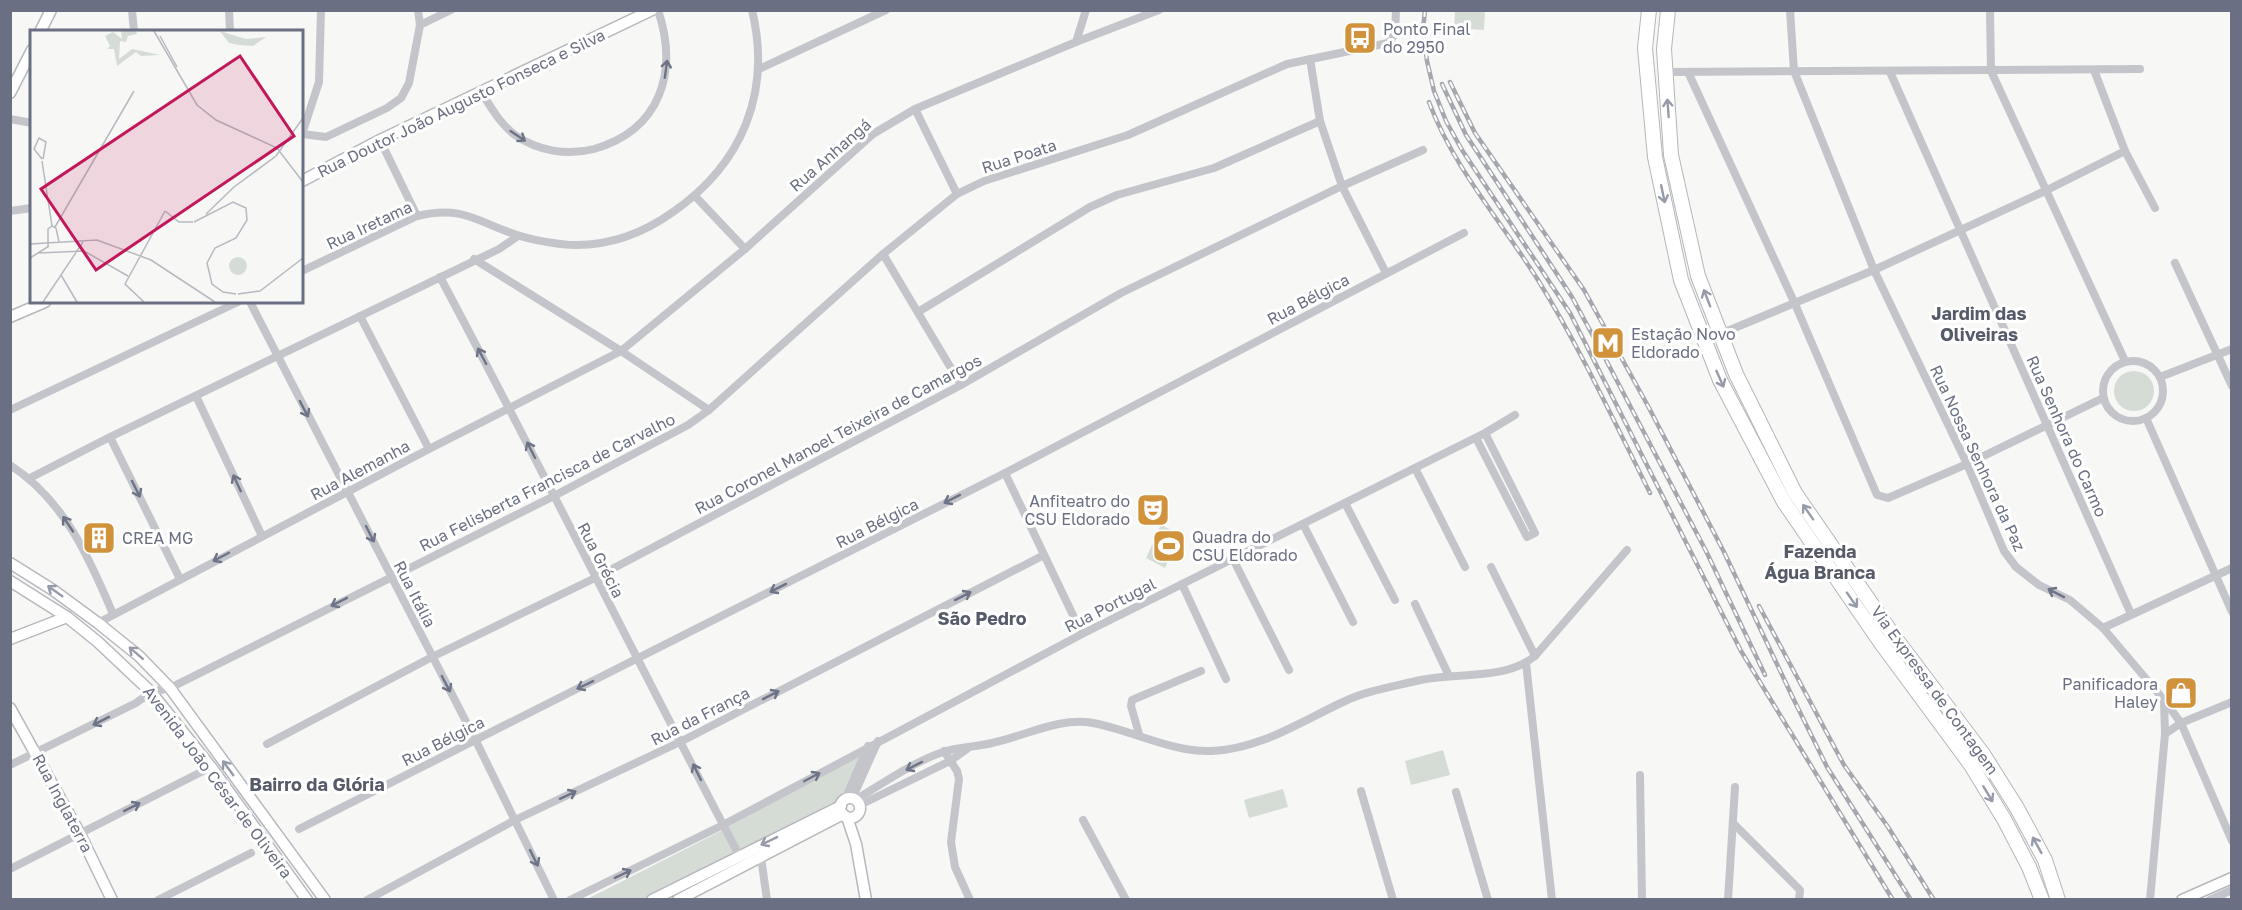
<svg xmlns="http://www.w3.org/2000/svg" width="2242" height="910" viewBox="0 0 2242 910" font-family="'Golos Text',sans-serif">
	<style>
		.green { fill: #d5dcd5 }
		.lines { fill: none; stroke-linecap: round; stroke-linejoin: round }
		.secondary-casing { stroke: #b6b8be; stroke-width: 13 }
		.highway-casing { stroke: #b4b6ba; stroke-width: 16 }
		.street { stroke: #c4c5ca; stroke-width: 8 }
		.secondary { stroke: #fff; stroke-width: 10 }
		.highway { stroke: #fff; stroke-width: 14 }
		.rail-casing { stroke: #a5a7ae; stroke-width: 4.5 }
		.rail { stroke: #fff; stroke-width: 2; stroke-dasharray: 7; stroke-linecap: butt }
		.oneway { stroke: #6e7387 }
		.oneway2 { stroke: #979aa8 }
		.labels { text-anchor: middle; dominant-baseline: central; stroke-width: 6; stroke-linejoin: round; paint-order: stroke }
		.poi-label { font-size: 16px; fill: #6a6f83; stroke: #fff; text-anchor: start }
		.street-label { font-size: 16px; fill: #6a6f83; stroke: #fff }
		.neighbourhood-label { font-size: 18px; font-weight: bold; fill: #575b69; stroke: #fff }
		.inset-road { fill: none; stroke: #b6b9c0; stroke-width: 1.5 }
		.view { fill: #c2185b; fill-opacity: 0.15; stroke: #c2185b; stroke-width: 3 }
		.inset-edge { fill: none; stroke: #6a6f83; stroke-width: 3 }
	</style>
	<rect width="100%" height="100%" fill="#f7f7f5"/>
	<g class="green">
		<path d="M 1455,11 L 1485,11 L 1484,30 L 1454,28 Z"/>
		<circle cx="2134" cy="391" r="20"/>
		<circle cx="1153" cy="510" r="7"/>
		<path d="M 1161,525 L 1180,534 L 1165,568 L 1146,558 Z"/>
		<path d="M 1443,750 L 1450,775 L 1411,785 L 1405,761 Z"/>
		<path d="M 860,755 L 846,792 L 836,802 L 646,899 L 585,900 L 719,832 Z"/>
		<path d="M 1283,789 L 1288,807 L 1249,818 L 1244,800 Z"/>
	</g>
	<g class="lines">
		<g class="secondary-casing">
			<g id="secondary">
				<path d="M 40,32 L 51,10"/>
				<path d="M 10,93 L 32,50"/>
				<path d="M 302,181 L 380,140 L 652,10"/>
				<path d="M 10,317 L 45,302"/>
				<path d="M 10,563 L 53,590 L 98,623 L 139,656 L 170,688 L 325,900"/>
				<path d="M 10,581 L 67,617 L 98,642 L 151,692 L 211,767 L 307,900"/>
				<path d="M 10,639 L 67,617"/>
				<path d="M 10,708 L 80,834 L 112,900"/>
				<circle cx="850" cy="808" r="10"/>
				<path d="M 847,817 L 856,844 L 866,900"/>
				<path d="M 652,900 L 841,806"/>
				<path d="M 678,900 L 843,814"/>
				<path d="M 2182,900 L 2232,878"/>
			</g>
		</g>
		<g class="highway-casing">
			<g id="highway">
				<path d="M 1649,10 L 1645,48 L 1655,157 L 1681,280 L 1720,380 L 1784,502 L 1881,643 L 1971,765 L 2004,819 L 2029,867 L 2042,900"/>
				<path d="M 1668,10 L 1664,49 L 1671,155 L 1698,276 L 1736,374 L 1795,493 L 1893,635 L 1983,754 L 2017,808 L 2045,860 L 2058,900"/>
			</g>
		</g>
		<g class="street">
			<path d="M 132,10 L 134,32"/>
			<path d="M 229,10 L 230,32"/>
			<path d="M 1790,10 L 1794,71 L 1874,270 L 1967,464 L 2004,551 L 2016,567 L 2039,585 L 2070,600 L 2103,628 L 2164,700 L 2181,723 L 2232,841"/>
			<path d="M 1990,10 L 1991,71 L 2125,361"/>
			<path d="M 420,25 L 451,10"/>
			<path d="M 1076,42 L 1086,10"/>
			<path d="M 1310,59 L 1320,121 L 1342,186 L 1386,273"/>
			<path d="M 759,69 L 886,10"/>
			<path d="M 2094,70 L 2125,151 L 2155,208"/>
			<path d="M 1666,72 L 2140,69"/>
			<path d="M 1688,72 L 1795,304 L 1877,495 L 1888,498 L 1967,464 L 2103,398"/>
			<path d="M 1890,72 L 2131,614"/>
			<path d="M 481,92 C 491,107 500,124 515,135 C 538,151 567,156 594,149 C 660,130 679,73 658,10"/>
			<path d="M 915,109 L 957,194"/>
			<path d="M 10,119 L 32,123"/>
			<path d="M 302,134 L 326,137 L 387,108 L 401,98 L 409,83 L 420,25 L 418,10"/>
			<path d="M 302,134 L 319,82 L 321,10"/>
			<path d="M 380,140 L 417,216"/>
			<path d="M 695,196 L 745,249"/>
			<path d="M 10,211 L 32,208"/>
			<path d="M 883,254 L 961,385"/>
			<path d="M 474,259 L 621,351 L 709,410"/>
			<path d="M 2175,263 L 2232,386"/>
			<path d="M 302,271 L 417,216 C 464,205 477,222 517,235 C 532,240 560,245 576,245 C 611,245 645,232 673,212 C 742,164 772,93 752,10"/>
			<path d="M 440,277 C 542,468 638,663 739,855"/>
			<path d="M 250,302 L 475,739 L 554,900"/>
			<path d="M 918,312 L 1090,207 L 1117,195 L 1214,168 L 1320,121"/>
			<path d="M 360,316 L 429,449"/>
			<path d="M 1720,334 L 1874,270 L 2045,191 L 2125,151"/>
			<circle cx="2133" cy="391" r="30"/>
			<path d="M 2160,377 L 2232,349"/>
			<path d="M 196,396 L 262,536"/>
			<path d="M 10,410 L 238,302"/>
			<path d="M 2146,418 L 2232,612"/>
			<path d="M 110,437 L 180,579"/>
			<path d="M 1476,438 L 1527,537 L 1535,533 L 1485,433"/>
			<path d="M 10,465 C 64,500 89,557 113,614"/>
			<path d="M 1415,468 L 1465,567"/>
			<path d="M 1005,473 L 1082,634"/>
			<path d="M 30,478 L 110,437 L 499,249 L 518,236"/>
			<path d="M 1345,503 L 1395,600"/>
			<path d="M 1303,524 L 1353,622"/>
			<path d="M 1233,559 L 1289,670"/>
			<path d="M 1491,567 L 1535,656"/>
			<path d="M 1182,584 L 1226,679"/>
			<path d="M 1415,604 L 1449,676"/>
			<path d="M 98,623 L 429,449 L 621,351 L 745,249 L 873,134 L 915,109 L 1076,42 L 1159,10"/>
			<path d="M 2103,628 L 2232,568"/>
			<path d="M 1526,663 L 1552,900"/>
			<path d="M 2164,700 L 2165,734"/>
			<path d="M 1139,734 L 1131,706 L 1132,700 L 1201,671"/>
			<path d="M 267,744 L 432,657 L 595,578 L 961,385 L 1121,293 L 1342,186 L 1423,150"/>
			<path d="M 944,751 L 957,771 L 959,779 L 951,842 L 955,867 L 970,900"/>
			<path d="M 10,765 L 136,703 L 151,692 L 170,688 L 554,496 L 688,425 L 709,410 L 883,254 L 957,194 L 984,181 L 1128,135 L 1287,64 L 1388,43 L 1395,34 L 1396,10"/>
			<path d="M 1640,775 L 1642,900"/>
			<path d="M 1361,791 L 1393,900"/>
			<path d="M 1456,792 L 1488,900"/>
			<path d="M 852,799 L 878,741"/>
			<path d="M 845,800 L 868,746"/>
			<path d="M 855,800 C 882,784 913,762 943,752 C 958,747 976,747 992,743 C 1026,736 1058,717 1093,723 C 1131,730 1174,753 1212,751 C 1260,749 1300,722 1343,702 C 1366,691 1391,687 1416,681 C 1454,671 1503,682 1535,656 L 1627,550"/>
			<path d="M 860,805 L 950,761 L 967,749"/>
			<path d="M 1083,820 L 1126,900"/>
			<path d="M 1733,823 L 1800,890 L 1799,900"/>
			<path d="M 299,829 L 1005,473 L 1464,233"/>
			<path d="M 761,857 L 767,900"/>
			<path d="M 10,869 L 211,767"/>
			<path d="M 158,900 L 251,853"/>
			<path d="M 367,900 L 515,820 L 682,741 L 1044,555"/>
			<path d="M 570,900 L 723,825 L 1082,634 L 1485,433 L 1515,415"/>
			<path d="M 1728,900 L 1735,787"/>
			<path d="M 2150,900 L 2165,734 L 2181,723 L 2232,702"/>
			<path d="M 2210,900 L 2232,890"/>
		</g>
		<use href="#secondary" class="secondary"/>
		<use href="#highway" class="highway"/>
		<g class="rail-casing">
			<g id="rail">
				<path d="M 1425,10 L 1423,30 L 1427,61 L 1434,91 L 1446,121 L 1462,150 L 1570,313 L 1741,651 L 1893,900"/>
				<path d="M 1450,82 L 1475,133 L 1584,290 L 1648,406 L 1724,552 L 1792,696 L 1827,767 L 1911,900"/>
				<path d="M 1442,84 L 1466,135 L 1572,297 L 1605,358 L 1706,551 L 1765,675"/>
				<path d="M 1429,102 C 1453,167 1501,221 1538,280 C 1580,348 1614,421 1650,493"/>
				<path d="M 1759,606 L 1844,765 L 1888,827 L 1934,900"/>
			</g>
		</g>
		<use href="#rail" class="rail"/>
	</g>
	<defs><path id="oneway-shaft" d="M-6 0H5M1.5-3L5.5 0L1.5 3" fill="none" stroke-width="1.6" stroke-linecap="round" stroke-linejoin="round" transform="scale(1.5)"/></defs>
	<g class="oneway">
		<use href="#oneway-shaft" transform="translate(666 69) rotate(-82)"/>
		<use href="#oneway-shaft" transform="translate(518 136) rotate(34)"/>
		<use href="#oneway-shaft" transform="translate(482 356) rotate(-118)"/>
		<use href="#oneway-shaft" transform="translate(304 409) rotate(62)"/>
		<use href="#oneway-shaft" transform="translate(531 450) rotate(-117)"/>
		<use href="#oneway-shaft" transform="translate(237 483) rotate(-115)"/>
		<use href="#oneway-shaft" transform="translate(136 489) rotate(64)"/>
		<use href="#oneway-shaft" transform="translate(952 499) rotate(153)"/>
		<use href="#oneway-shaft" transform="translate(68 524) rotate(-124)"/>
		<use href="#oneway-shaft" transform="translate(370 534) rotate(63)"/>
		<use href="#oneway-shaft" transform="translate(221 557) rotate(152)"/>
		<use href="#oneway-shaft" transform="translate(778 588) rotate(153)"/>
		<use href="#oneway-shaft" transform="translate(2056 593) rotate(-153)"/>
		<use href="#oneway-shaft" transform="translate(963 596) rotate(-27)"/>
		<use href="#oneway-shaft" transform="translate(339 602) rotate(153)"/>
		<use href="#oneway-shaft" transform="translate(446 684) rotate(62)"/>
		<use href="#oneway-shaft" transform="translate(585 685) rotate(154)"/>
		<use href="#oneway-shaft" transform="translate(771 695) rotate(-27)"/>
		<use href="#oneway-shaft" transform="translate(101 721) rotate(153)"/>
		<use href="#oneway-shaft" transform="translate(914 766) rotate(153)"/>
		<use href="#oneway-shaft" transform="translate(697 772) rotate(-116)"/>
		<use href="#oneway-shaft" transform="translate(812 777) rotate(-28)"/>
		<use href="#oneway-shaft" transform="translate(568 795) rotate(-25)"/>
		<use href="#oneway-shaft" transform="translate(132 807) rotate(-27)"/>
		<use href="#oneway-shaft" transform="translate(534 858) rotate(64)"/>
		<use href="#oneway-shaft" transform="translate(623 874) rotate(-26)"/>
	</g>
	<g class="oneway2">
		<use href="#oneway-shaft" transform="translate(1668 108) rotate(-94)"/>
		<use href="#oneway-shaft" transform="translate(1663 194) rotate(78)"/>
		<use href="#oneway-shaft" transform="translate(1707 298) rotate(-111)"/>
		<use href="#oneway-shaft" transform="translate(1720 379) rotate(66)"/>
		<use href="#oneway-shaft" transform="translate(1808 512) rotate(-125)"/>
		<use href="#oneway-shaft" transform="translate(55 591) rotate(-145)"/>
		<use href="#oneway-shaft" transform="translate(1852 600) rotate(55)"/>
		<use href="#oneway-shaft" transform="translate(136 653) rotate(-139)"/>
		<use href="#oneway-shaft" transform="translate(228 768) rotate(-126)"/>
		<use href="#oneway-shaft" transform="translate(1988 794) rotate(59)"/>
		<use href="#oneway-shaft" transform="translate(769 841) rotate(154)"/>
		<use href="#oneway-shaft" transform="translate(2037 845) rotate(-119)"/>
	</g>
	<defs>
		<g id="bus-square" transform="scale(1.725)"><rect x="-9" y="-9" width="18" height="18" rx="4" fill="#d1923c" stroke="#fff"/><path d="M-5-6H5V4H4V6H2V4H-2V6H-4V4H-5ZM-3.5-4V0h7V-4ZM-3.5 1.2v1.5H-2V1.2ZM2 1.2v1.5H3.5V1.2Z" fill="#fff"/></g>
		<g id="metro-square" transform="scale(1.725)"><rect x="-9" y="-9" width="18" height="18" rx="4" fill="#d1923c" stroke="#fff"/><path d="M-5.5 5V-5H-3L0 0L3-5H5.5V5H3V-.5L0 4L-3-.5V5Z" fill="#fff"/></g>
		<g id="theatre-square" transform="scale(1.725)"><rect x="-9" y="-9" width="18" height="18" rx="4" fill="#d1923c" stroke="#fff"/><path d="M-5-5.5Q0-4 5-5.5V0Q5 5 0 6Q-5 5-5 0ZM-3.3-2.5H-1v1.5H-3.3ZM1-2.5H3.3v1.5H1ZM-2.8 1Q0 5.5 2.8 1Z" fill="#fff"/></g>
		<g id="building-square" transform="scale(1.725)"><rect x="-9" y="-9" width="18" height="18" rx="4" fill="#d1923c" stroke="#fff"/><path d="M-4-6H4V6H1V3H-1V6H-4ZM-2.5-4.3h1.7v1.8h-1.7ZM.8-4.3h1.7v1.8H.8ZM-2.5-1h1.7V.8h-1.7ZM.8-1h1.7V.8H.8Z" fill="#fff"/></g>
		<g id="stadium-square" transform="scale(1.725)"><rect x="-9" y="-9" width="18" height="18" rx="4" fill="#d1923c" stroke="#fff"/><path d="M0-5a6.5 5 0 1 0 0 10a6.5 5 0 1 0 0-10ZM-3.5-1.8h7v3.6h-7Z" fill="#fff"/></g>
		<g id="shop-square" transform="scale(1.725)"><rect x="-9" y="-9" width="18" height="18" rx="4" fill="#d1923c" stroke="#fff"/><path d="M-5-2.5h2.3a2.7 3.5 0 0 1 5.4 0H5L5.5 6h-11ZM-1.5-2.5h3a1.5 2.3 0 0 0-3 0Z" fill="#fff"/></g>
	</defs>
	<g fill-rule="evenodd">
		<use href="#bus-square" x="1360" y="38"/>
		<use href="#metro-square" x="1608" y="343"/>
		<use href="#theatre-square" x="1153" y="510"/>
		<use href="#building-square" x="99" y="538"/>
		<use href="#stadium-square" x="1169" y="546"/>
		<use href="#shop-square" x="2181" y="693"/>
	</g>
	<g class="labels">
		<g class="poi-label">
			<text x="1383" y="29">Ponto Final<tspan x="1383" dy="18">do 2950</tspan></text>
			<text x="1631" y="334">Estação Novo<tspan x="1631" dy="18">Eldorado</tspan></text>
			<text x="1130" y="501" text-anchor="end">Anfiteatro do<tspan x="1130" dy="18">CSU Eldorado</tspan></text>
			<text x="1192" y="537">Quadra do<tspan x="1192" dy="18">CSU Eldorado</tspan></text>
			<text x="122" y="538">CREA MG</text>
			<text x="2158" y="684" text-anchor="end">Panificadora<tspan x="2158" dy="18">Haley</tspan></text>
		</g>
		<g class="street-label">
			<text transform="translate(461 103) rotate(-26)">Rua Doutor João Augusto Fonseca e Silva</text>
			<text transform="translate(830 155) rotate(-41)">Rua Anhangá</text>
			<text transform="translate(1019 156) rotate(-18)">Rua Poata</text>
			<text transform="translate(369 225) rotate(-25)">Rua Iretama</text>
			<text transform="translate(1308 299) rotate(-28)">Rua Bélgica</text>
			<text transform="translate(838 434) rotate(-28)">Rua Coronel Manoel Teixeira de Camargos</text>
			<text transform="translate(2067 436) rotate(66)">Rua Senhora do Carmo</text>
			<text transform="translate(1978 458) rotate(65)">Rua Nossa Senhora da Paz</text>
			<text transform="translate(360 470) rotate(-28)">Rua Alemanha</text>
			<text transform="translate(547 482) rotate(-27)">Rua Felisberta Francisca de Carvalho</text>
			<text transform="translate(877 523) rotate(-27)">Rua Bélgica</text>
			<text transform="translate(601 560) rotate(63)">Rua Grécia</text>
			<text transform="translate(415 594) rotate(63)">Rua Itália</text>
			<text transform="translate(1110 605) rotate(-27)">Rua Portugal</text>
			<text transform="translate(1935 690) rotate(54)">Via Expressa de Contagem</text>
			<text transform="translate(700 716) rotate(-27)">Rua da França</text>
			<text transform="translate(443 741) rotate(-27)">Rua Bélgica</text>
			<text transform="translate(218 782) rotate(53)">Avenida João César de Oliveira</text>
			<text transform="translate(63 803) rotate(62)">Rua Inglaterra</text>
		</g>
		<g class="neighbourhood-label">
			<text x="1979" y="313">Jardim das<tspan x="1979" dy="21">Oliveiras</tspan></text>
			<text x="1820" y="551">Fazenda<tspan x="1820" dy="21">Água Branca</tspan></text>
			<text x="982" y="618">São Pedro</text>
			<text x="317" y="784">Bairro da Glória</text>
		</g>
	</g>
	<g transform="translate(30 30)">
		<rect width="273" height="273" fill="#f7f7f5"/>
		<path d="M 91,1 L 106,1 L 107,4 L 98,6 L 96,12 L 90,11 L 89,29 L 102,19 L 130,25 L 111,26 L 106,22 L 87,36 L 84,19 L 77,19 L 80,16 L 75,6 L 83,2 L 92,9 ZM 190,1 L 216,9 L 236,7 L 223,16 L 209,15 L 199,13 ZM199 236a9 9 0 1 1 18 0a9 9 0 1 1-18 0Z" fill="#d5dcd5"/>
		<path class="inset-road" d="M 124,1 L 167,75 L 186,90 L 247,118 L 273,152M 130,6 L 147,37M 12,129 L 4,119 L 9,108 L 16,112 L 13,129M 12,131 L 22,196M 135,181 L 149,192 L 163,192M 176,184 L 204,157 L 246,126 L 273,88M 164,192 L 203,172 L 216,178 L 217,190 L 206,208 L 185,218 L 177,233 L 182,254 L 193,262 L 206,264M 25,197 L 104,61M 0,214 L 67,210 L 121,230 L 185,272M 18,217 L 18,199 L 22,196 L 26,198 L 29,212M 8,223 L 54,221 L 98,246M 0,228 L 19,216M 31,245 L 47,272M 208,264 L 230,261 L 273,228M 13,272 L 53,212M 114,272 L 95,254 L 135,181"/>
		<path class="view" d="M 210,26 L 264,106 L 66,240 L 11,159 Z"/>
		<rect width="273" height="273" class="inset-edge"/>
	</g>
	<rect width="2242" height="910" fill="none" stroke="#6a6f83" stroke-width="24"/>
</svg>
